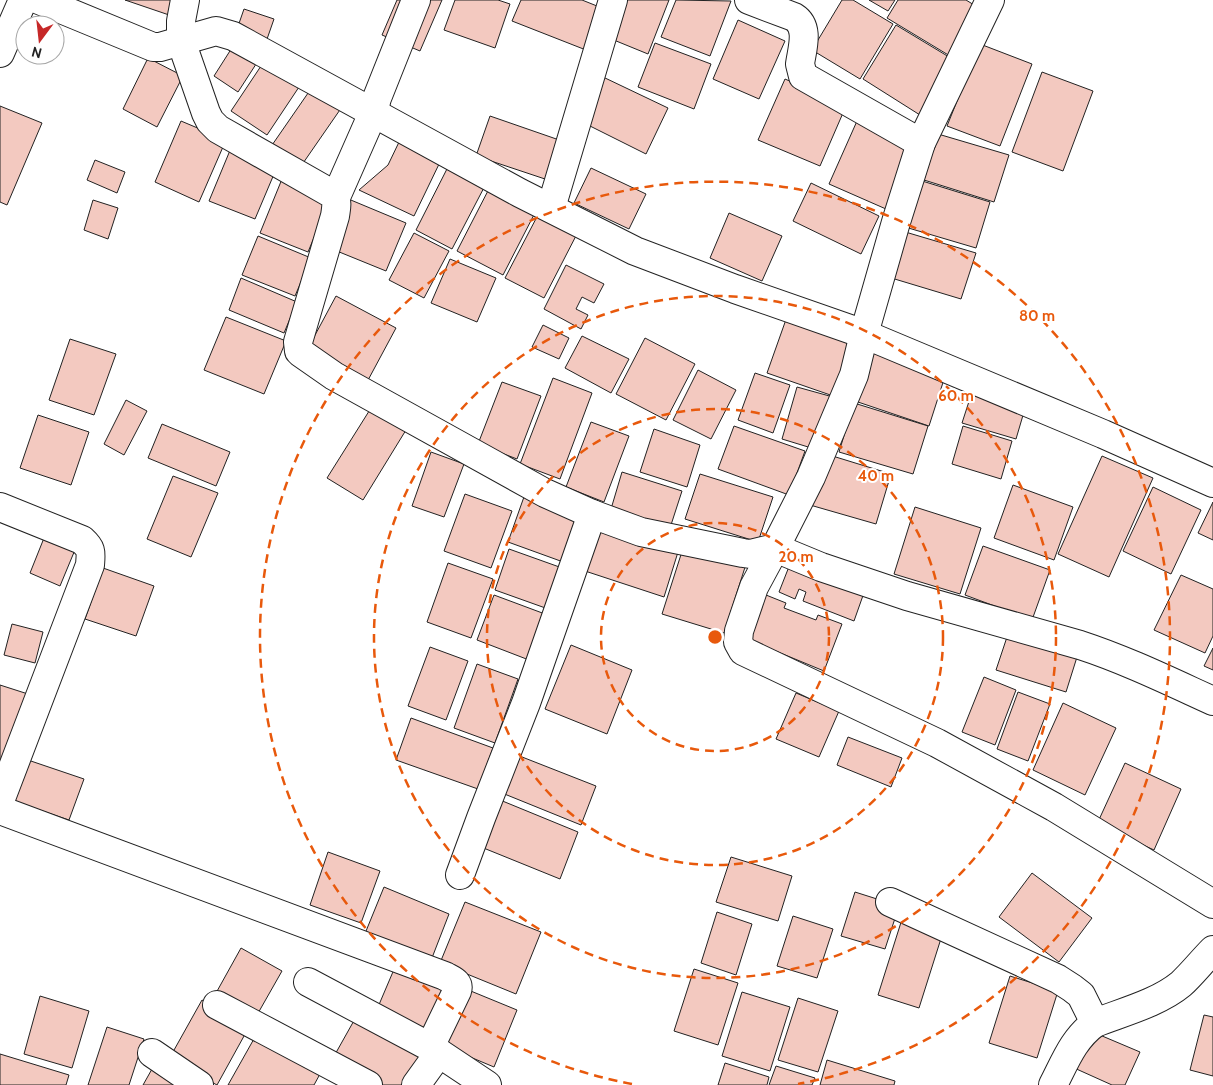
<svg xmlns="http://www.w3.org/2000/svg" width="1213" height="1085" viewBox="0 0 1213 1085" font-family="Cabin,sans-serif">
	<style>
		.building { fill: #f3c9c0; stroke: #222 }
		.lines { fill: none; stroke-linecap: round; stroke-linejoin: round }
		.minor-casing { stroke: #222; stroke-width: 30 }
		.minor { stroke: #fff; stroke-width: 28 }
		.ring { fill: none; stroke: #e8590c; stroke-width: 2.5; stroke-dasharray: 9 6 }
		.centre { fill: #e8590c; stroke: #fff; stroke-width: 2.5 }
		.ring-label { font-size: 15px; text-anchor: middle; font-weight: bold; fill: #e8590c; stroke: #fff; stroke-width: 4; stroke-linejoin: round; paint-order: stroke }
	</style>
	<rect width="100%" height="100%" fill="#fff"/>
	<g class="building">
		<path d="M 125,0 L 180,0 L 175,17 Z"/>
		<path d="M 397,0 L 442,0 L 420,51 L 382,35 Z"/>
		<path d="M 455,0 L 498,0 L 510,4 L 495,48 L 444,30 Z"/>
		<path d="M 521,0 L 582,0 L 602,8 L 586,50 L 512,21 Z"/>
		<path d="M 618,0 L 669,0 L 648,54 L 604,36 Z"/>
		<path d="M 676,0 L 731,1 L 710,56 L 661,37 Z"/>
		<path d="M 842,0 L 853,0 L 893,24 L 860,79 L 812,50 Z"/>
		<path d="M 869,0 L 895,0 L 888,11 Z"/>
		<path d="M 898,0 L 966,0 L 979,8 L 950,56 L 887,18 Z"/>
		<path d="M 244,9 L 274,19 L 266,42 L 236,32 Z"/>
		<path d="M 738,20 L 785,41 L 759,99 L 713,79 Z"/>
		<path d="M 896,25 L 954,60 L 920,115 L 863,79 Z"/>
		<path d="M 235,43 L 260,58 L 238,92 L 214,76 Z"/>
		<path d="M 655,43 L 711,64 L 694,109 L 638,87 Z"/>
		<path d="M 980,44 L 1032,64 L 1000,146 L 947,126 Z"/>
		<path d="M 148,58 L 183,76 L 157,127 L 123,109 Z"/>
		<path d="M 265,60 L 301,84 L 267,135 L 231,111 Z"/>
		<path d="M 1042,72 L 1093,91 L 1063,171 L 1012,152 Z"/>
		<path d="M 603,77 L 668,108 L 646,154 L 582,122 Z"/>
		<path d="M 785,79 L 846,106 L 820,166 L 758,140 Z"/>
		<path d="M 315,83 L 344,104 L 299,169 L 270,148 Z"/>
		<path d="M 0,106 L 42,123 L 7,205 L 0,202 Z"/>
		<path d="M 490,116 L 565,142 L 551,181 L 476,156 Z"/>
		<path d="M 181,121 L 226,140 L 199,202 L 155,182 Z"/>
		<path d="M 857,121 L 914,146 L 886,209 L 829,184 Z"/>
		<path d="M 938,134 L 1009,155 L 994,202 L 924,180 Z"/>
		<path d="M 400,140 L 441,160 L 414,216 L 359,190 L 388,165 Z"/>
		<path d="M 231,148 L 277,167 L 255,219 L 209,201 Z"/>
		<path d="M 452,159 L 489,178 L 452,249 L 416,230 Z"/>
		<path d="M 95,160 L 125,172 L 117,193 L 87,180 Z"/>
		<path d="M 591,168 L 646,194 L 629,229 L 574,203 Z"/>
		<path d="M 282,179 L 330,199 L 308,252 L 260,233 Z"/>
		<path d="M 919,180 L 990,202 L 976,248 L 905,227 Z"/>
		<path d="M 492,183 L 538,207 L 503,275 L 457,251 Z"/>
		<path d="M 811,183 L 879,216 L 861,254 L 793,221 Z"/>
		<path d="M 346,198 L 406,223 L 386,271 L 327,247 Z"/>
		<path d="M 93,200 L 118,208 L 108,239 L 84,230 Z"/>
		<path d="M 540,211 L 579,230 L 544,298 L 505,278 Z"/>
		<path d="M 729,213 L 782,236 L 762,281 L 710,258 Z"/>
		<path d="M 902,231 L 976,253 L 961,299 L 888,277 Z"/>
		<path d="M 414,233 L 449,251 L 424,298 L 389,280 Z"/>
		<path d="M 258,236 L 311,258 L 295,296 L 242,275 Z"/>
		<path d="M 450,259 L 496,278 L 477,322 L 431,303 Z"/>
		<path d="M 566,265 L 604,284 L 594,303 L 582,297 L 576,309 L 588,315 L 581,329 L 544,309 Z"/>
		<path d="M 241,278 L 297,302 L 284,333 L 229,310 Z"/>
		<path d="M 336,296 L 396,328 L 367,382 L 307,350 Z"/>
		<path d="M 789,311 L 860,335 L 839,398 L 767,373 Z"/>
		<path d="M 226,317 L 286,341 L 264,394 L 204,370 Z"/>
		<path d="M 543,325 L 569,338 L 559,359 L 532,347 Z"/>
		<path d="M 582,336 L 629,359 L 611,393 L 565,368 Z"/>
		<path d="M 645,338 L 695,364 L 666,420 L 616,394 Z"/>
		<path d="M 70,339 L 116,354 L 94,415 L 49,400 Z"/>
		<path d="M 873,347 L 947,370 L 929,426 L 855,401 Z"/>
		<path d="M 698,370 L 736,390 L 711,439 L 673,420 Z"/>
		<path d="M 755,373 L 790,385 L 773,433 L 738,420 Z"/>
		<path d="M 553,378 L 592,393 L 560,479 L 520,464 Z"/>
		<path d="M 502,382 L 541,396 L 517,459 L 478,444 Z"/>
		<path d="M 797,387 L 833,397 L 818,450 L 782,439 Z"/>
		<path d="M 973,389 L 1026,405 L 1016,439 L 962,423 Z"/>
		<path d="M 126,400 L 147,411 L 124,455 L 104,444 Z"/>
		<path d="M 854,403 L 928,426 L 913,474 L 839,452 Z"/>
		<path d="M 371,408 L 406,430 L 363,500 L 327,478 Z"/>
		<path d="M 38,415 L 89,432 L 71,485 L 20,468 Z"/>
		<path d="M 591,422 L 629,436 L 604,502 L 566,487 Z"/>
		<path d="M 162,424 L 230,452 L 216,486 L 148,458 Z"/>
		<path d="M 734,426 L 805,451 L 789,495 L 718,469 Z"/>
		<path d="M 963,426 L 1012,441 L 1001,479 L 952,464 Z"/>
		<path d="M 654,429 L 700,445 L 687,487 L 640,472 Z"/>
		<path d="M 431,452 L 464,464 L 444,517 L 412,506 Z"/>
		<path d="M 826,454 L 891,474 L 876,524 L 810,505 Z"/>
		<path d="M 1102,456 L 1153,478 L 1109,577 L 1058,554 Z"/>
		<path d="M 622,472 L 682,491 L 670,528 L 611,509 Z"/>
		<path d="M 700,474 L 773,497 L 758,542 L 685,519 Z"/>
		<path d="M 173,476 L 218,493 L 191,557 L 147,539 Z"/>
		<path d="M 1013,485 L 1073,507 L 1054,560 L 994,538 Z"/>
		<path d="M 1153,487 L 1201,510 L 1171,574 L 1123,551 Z"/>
		<path d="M 465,494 L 512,511 L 491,568 L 444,551 Z"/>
		<path d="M 525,494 L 583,516 L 566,563 L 508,542 Z"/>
		<path d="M 1213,502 L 1213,540 L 1198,533 Z"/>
		<path d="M 915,507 L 981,528 L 960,594 L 894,574 Z"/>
		<path d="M 599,527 L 678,552 L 664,597 L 585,571 Z"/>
		<path d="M 46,533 L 77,545 L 60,586 L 30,573 Z"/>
		<path d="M 685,542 L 747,561 L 724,633 L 662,614 Z"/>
		<path d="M 983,546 L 1050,570 L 1032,620 L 965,595 Z"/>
		<path d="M 509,549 L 565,569 L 551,610 L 495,590 Z"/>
		<path d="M 792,559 L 866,587 L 854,621 L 803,601 L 806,592 L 799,589 L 795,599 L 779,592 Z"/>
		<path d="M 448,563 L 493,579 L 471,638 L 427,622 Z"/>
		<path d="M 103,568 L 154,586 L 136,636 L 85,619 Z"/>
		<path d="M 1181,575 L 1213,589 L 1213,636 L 1205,653 L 1154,630 Z"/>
		<path d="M 761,593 L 786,603 L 784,608 L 816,620 L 818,615 L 842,624 L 824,671 L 744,638 Z"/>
		<path d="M 494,595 L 545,614 L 529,660 L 477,640 Z"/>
		<path d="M 12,624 L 43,632 L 35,663 L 4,655 Z"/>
		<path d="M 1008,634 L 1077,657 L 1066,692 L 996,670 Z"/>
		<path d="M 571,645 L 632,670 L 607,734 L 545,709 Z"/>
		<path d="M 430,647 L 468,661 L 446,720 L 408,706 Z"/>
		<path d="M 1213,648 L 1213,670 L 1204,666 Z"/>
		<path d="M 477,664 L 518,679 L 495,743 L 454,728 Z"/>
		<path d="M 984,677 L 1016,690 L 995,745 L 962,732 Z"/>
		<path d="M 0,685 L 28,694 L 0,776 Z"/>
		<path d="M 1018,692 L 1050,704 L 1028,761 L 997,749 Z"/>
		<path d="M 796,693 L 839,711 L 819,757 L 776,739 Z"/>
		<path d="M 1063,703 L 1116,728 L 1085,795 L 1033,770 Z"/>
		<path d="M 411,718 L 493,748 L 478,789 L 396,760 Z"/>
		<path d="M 848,737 L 902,758 L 891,787 L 837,765 Z"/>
		<path d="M 517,755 L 596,786 L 581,825 L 502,793 Z"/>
		<path d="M 22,758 L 84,779 L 69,820 L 7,799 Z"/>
		<path d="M 1125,763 L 1181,789 L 1154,850 L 1097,824 Z"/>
		<path d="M 500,800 L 578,832 L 560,879 L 481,847 Z"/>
		<path d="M 328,852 L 380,871 L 361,923 L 310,905 Z"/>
		<path d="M 731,857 L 792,876 L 778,921 L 716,902 Z"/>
		<path d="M 1032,873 L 1092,918 L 1059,962 L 999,917 Z"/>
		<path d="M 384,887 L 449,914 L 430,963 L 364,936 Z"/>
		<path d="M 855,892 L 899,906 L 885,949 L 841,936 Z"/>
		<path d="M 465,902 L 541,932 L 516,994 L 440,963 Z"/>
		<path d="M 717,912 L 752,924 L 736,975 L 701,963 Z"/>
		<path d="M 793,916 L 833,929 L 817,978 L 777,966 Z"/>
		<path d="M 903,916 L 944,929 L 919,1008 L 878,995 Z"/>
		<path d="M 241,948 L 282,971 L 257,1015 L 216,993 Z"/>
		<path d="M 398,960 L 452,983 L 429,1036 L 375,1014 Z"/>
		<path d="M 694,969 L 738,983 L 718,1045 L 674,1031 Z"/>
		<path d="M 1010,976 L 1058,991 L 1037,1058 L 989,1043 Z"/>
		<path d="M 461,987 L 517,1010 L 494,1067 L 439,1044 Z"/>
		<path d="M 742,992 L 790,1007 L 770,1071 L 722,1056 Z"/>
		<path d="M 40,996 L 89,1011 L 72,1068 L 24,1054 Z"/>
		<path d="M 798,998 L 838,1011 L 818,1072 L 778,1060 Z"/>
		<path d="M 202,1000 L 249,1027 L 217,1085 L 169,1059 Z"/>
		<path d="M 1204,1015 L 1213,1017 L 1213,1076 L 1190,1070 Z"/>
		<path d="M 356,1017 L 422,1054 L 405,1085 L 381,1085 L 333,1058 Z"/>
		<path d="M 107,1027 L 144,1039 L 129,1085 L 88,1085 Z"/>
		<path d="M 1088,1030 L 1140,1052 L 1125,1085 L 1112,1085 L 1072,1067 Z"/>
		<path d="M 255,1037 L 320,1074 L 314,1085 L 228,1085 Z"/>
		<path d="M 0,1054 L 69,1075 L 66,1085 L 0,1085 Z"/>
		<path d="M 827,1060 L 895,1081 L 894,1085 L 820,1085 Z"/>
		<path d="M 725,1063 L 769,1077 L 767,1085 L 718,1085 Z"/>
		<path d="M 776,1066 L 815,1078 L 812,1085 L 769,1085 Z"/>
		<path d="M 152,1069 L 180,1085 L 143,1085 Z"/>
	</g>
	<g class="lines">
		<g class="minor-casing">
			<g id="minor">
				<path d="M 39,0 L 153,47 L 160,47 L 216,31 L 233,36 L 520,193 L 635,251 L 735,289 L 864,334 L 1103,434 L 1213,483"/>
				<path d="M 185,0 L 181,21 L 181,41 L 206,113 L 210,121 L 218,129 L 334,195 C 338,202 336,209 335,216 L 298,342 L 299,351 L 301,353 L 334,376 L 545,493 L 592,514 L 641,532 L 743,553 L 750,554 L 775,548 L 821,567 L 907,596 L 1080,645 C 1126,660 1169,681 1213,701"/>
				<path d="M 749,0 L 794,17 C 810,27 802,49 800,64 L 803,76 L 921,143"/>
				<path d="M 990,0 L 921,143 L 896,222 L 864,334 L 854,375 L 811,477 L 775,548 L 754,587 L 739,631 L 738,642 L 743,651 L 937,743 L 1054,807 L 1213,904"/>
				<path d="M 0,53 L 23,0"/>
				<path d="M 336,197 L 373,113 L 377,98 L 416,0"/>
				<path d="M 551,208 L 613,0"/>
				<path d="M 0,507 L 82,540 C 92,549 91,552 90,565 L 0,801"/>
				<path d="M 0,810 L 445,976 C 452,980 460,982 457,991 L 430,1047"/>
				<path d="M 460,875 L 481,818 L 526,703 L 592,514"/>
				<path d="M 890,902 L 1058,979 L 1072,988 L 1081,995 L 1095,1023"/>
				<path d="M 308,982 L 430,1047 L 487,1085"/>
				<path d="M 217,1005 L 368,1085"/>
				<path d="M 152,1053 L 199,1085"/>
				<path d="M 416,1085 L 439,1053"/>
				<path d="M 1053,1085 C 1065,1062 1073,1039 1095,1023 C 1123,1012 1158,1003 1181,984 C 1192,974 1202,961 1213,950"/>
			</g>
		</g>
		<use href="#minor" class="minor"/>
	</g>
	<g class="ring">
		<circle cx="715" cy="637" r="114"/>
		<circle cx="715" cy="637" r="228"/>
		<circle cx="715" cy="637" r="341"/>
		<path d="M632 1084A455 455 0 1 1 798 1084"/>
	</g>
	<circle cx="715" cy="637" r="8" class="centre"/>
	<g class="ring-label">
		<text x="1037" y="321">80 m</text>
		<text x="956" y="401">60 m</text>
		<text x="876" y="481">40 m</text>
		<text x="796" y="562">20 m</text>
	</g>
	<g transform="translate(40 40) rotate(195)"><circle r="24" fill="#ffffff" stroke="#a7a7a7"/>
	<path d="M0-4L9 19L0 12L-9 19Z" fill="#c62828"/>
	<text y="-8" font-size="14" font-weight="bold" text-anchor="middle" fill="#222222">N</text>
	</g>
</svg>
